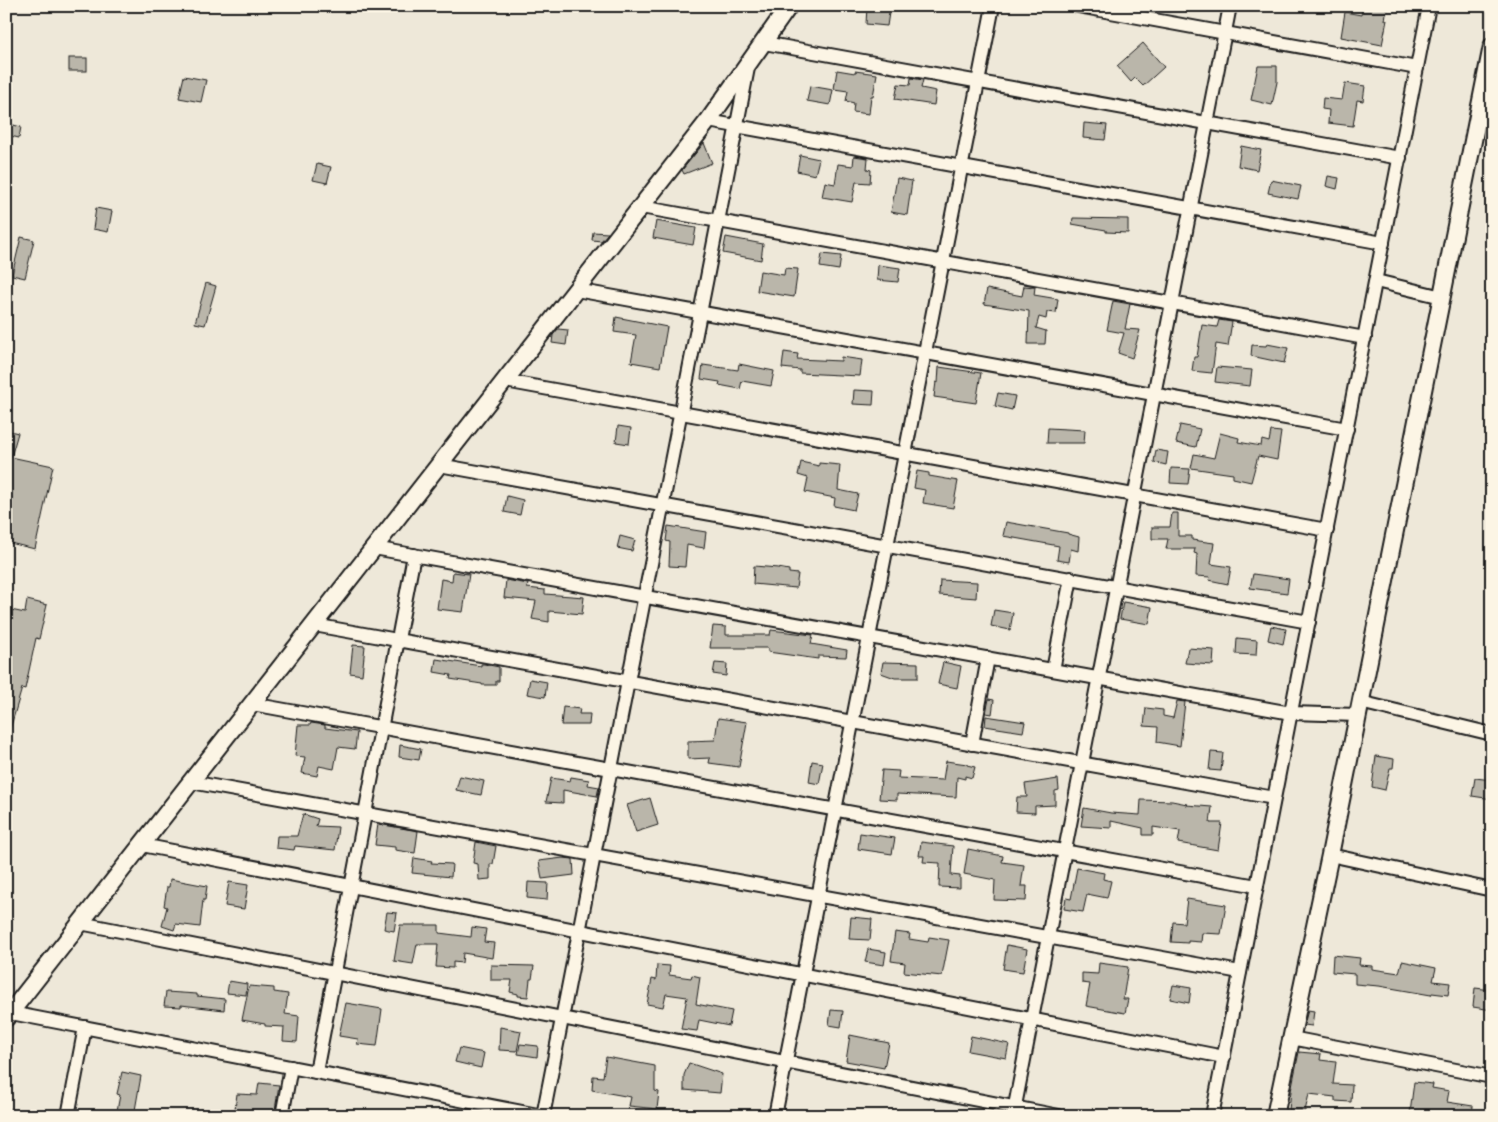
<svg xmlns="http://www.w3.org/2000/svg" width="1498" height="1122" viewBox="0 0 1498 1122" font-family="'Gochi Hand',sans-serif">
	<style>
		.building { fill: #bab6aa; stroke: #1c1c1c }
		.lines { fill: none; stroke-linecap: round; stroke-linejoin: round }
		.minor-casing { stroke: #1c1c1c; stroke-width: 16 }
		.tertiary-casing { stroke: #1c1c1c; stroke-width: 20 }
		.minor { stroke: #fcf5e5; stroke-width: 12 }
		.tertiary { stroke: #fcf5e5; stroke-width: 16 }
	</style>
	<rect width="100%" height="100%" fill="#eee8d9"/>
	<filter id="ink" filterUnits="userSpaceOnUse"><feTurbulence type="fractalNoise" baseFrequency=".02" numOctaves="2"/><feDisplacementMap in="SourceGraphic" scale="10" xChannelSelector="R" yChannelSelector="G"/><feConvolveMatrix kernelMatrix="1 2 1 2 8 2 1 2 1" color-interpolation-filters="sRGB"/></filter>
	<g filter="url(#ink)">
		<g class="building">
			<path d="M 867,6 L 890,6 L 887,26 L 866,24 Z"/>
			<path d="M 1363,6 L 1387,6 L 1385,20 L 1387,20 L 1382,45 L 1341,37 L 1345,12 L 1361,15 Z"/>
			<path d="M 1143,43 L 1164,67 L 1143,86 L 1135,78 L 1131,82 L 1117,66 Z"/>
			<rect x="69" y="58" width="18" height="13"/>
			<path d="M 1258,66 L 1277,66 L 1277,82 L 1272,105 L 1251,100 Z"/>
			<path d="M 837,70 L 855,73 L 855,71 L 877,74 L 873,96 L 871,96 L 869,114 L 853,112 L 854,103 L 846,101 L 848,91 L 834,89 Z"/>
			<path d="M 184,76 L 206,80 L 201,102 L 179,98 Z"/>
			<path d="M 911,78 L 923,80 L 921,88 L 936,91 L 934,105 L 895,99 L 898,84 L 910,85 Z"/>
			<path d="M 1345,83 L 1365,86 L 1363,101 L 1357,100 L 1353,126 L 1328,123 L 1329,110 L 1322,109 L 1323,98 L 1342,100 Z"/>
			<path d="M 810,86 L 833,90 L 830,105 L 807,101 Z"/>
			<path d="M 6,123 L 21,127 L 19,138 L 6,135 Z"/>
			<path d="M 1084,123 L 1107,125 L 1105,140 L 1083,138 Z"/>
			<path d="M 704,143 L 712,163 L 684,174 L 682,170 Z"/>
			<path d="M 1241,146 L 1261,150 L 1257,170 L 1238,166 Z"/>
			<path d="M 800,155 L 819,159 L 815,175 L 797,171 Z"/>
			<path d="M 854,156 L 868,158 L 867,169 L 871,170 L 870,183 L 856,182 L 852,202 L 822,197 L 825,182 L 835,184 L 838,164 L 853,166 Z"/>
			<path d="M 317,164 L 331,167 L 327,183 L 313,180 Z"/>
			<path d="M 1328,176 L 1339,178 L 1337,189 L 1326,186 Z"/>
			<path d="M 897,178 L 912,181 L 907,215 L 891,212 Z"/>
			<path d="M 1271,180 L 1301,186 L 1298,199 L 1268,193 Z"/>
			<path d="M 96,208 L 112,211 L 108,232 L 93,229 Z"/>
			<path d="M 1073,218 L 1128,219 L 1128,233 L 1106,232 L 1106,230 L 1072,224 Z"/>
			<path d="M 656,221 L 696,228 L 693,245 L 653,238 Z"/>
			<path d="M 593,232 L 608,233 L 601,241 L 592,240 Z"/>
			<path d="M 21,237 L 34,240 L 25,278 L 12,275 Z"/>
			<path d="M 726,237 L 763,244 L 761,260 L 723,253 Z"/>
			<path d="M 822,254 L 841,256 L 839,270 L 820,267 Z"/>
			<path d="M 878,265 L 900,268 L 898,282 L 877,280 Z"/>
			<path d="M 785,268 L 798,269 L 794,297 L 757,291 L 760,271 L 784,275 Z"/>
			<path d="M 206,283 L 216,286 L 205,325 L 195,323 Z"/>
			<path d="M 1024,286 L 1035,287 L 1034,295 L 1058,299 L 1056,313 L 1047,312 L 1046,319 L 1039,317 L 1036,328 L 1046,331 L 1045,344 L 1028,344 L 1029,311 L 984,304 L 987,289 L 1022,296 Z"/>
			<path d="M 1113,301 L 1130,304 L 1125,329 L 1140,330 L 1132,358 L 1118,353 L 1124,333 L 1107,330 Z"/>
			<path d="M 616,317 L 667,327 L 660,367 L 631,362 L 636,335 L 614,332 Z"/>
			<path d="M 1219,320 L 1232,322 L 1228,346 L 1216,344 L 1212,373 L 1192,371 L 1194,357 L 1197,357 L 1202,325 L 1217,327 Z"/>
			<path d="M 558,329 L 568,330 L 566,345 L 552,343 L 553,335 Z"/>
			<path d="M 1267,344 L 1288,348 L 1284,363 L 1251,356 L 1252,345 L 1266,346 Z"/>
			<path d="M 784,352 L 798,354 L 797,359 L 841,361 L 841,357 L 862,360 L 860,376 L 800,373 L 800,370 L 782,368 Z"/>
			<path d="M 739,364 L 774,371 L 771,386 L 742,381 L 740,389 L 719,385 L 720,382 L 701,379 L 703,365 L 738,370 Z"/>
			<path d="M 939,367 L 981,373 L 976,403 L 934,397 L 936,382 L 938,383 Z"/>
			<path d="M 1217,367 L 1252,370 L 1250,386 L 1215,382 Z"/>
			<path d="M 854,390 L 874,391 L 873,405 L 853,404 Z"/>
			<path d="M 998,393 L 1015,396 L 1012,410 L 995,406 Z"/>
			<path d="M 1180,425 L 1200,429 L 1196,447 L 1176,443 Z"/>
			<path d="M 618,426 L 631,428 L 629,444 L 616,442 Z"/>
			<path d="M 1048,428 L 1085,430 L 1084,443 L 1047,443 Z"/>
			<path d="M 6,430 L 18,433 L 11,457 L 53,466 L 35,549 L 6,542 Z"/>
			<path d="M 1271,431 L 1281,432 L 1277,460 L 1258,456 L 1251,482 L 1233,478 L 1233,474 L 1191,468 L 1194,454 L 1214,458 L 1220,433 L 1239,438 L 1238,442 L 1261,446 L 1262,440 L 1269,442 Z"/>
			<path d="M 1156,450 L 1168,452 L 1166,465 L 1154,462 Z"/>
			<path d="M 801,462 L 819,466 L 819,463 L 840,465 L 838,490 L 858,494 L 854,510 L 834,506 L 835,498 L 805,492 L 808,478 L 798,475 Z"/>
			<path d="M 1171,468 L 1190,469 L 1188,484 L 1170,483 Z"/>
			<path d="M 917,471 L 929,473 L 929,476 L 958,481 L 953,508 L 923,503 L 925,490 L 914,488 Z"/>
			<path d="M 507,496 L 523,500 L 520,515 L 504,512 Z"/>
			<path d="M 1172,513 L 1178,513 L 1178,536 L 1192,536 L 1192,540 L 1214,543 L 1211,564 L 1231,567 L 1228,584 L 1209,580 L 1210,577 L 1196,576 L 1197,554 L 1194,553 L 1195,549 L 1166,549 L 1168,539 L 1152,539 L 1152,527 L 1170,527 Z"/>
			<path d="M 1006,522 L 1068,533 L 1068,534 L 1079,537 L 1078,551 L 1071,549 L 1069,562 L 1057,560 L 1059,546 L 1003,536 Z"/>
			<path d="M 668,526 L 706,532 L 704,548 L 687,545 L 685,567 L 669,566 L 670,542 L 666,541 Z"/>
			<path d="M 620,536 L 635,540 L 632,551 L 617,548 Z"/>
			<path d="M 754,566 L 778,568 L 789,570 L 789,573 L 798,574 L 796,588 L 753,584 Z"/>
			<path d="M 453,572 L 469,574 L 463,612 L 437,609 L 441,579 L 452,581 Z"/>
			<path d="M 1253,574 L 1289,579 L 1287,593 L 1250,588 Z"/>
			<path d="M 506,580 L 528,584 L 527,588 L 545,590 L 545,594 L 584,597 L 582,614 L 549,611 L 549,622 L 532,619 L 536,601 L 504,598 Z"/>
			<path d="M 940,580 L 977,582 L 976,598 L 939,595 Z"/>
			<path d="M 27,600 L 47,605 L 39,639 L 36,638 L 25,689 L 22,688 L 9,733 L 6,732 L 6,609 L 25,613 Z"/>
			<path d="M 1123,602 L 1152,607 L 1149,624 L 1120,619 Z"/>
			<path d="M 994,610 L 1013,613 L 1010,630 L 991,626 Z"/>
			<path d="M 713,626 L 726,627 L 726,635 L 770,635 L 771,630 L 813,635 L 811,644 L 847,650 L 846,657 L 818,656 L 818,659 L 768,652 L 768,648 L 710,648 Z"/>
			<path d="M 1271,626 L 1286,629 L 1283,644 L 1268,640 Z"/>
			<path d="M 1237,638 L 1257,640 L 1256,655 L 1236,654 Z"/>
			<path d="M 353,645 L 365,646 L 362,675 L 350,673 Z"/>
			<path d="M 1188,648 L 1214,650 L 1213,665 L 1185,663 Z"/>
			<path d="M 436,659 L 481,666 L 481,664 L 484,664 L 499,667 L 499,681 L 496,681 L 496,685 L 482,685 L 482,684 L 450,679 L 451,675 L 434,672 Z"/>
			<path d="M 883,662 L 918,663 L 918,678 L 895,678 L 881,673 Z"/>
			<path d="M 943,662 L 961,666 L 957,688 L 938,684 Z"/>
			<path d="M 715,663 L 727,664 L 726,676 L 713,674 Z"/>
			<path d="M 530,679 L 547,682 L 545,697 L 527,694 Z"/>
			<path d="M 989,699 L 994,700 L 992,714 L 986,713 Z"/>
			<path d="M 1177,701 L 1185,702 L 1180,746 L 1157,742 L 1158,727 L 1144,726 L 1146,708 L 1163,710 L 1163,716 L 1173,718 Z"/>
			<path d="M 563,707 L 580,709 L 579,714 L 590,714 L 589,725 L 561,725 Z"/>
			<path d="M 986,716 L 1025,722 L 1023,732 L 985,726 Z"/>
			<path d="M 718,718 L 747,722 L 739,767 L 709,763 L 710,758 L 688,759 L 688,741 L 715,740 Z"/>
			<path d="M 311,723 L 325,725 L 325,728 L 357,732 L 355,749 L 338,747 L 334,769 L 319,766 L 317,776 L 302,773 L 305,757 L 295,756 L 298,725 L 310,725 Z"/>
			<path d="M 400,745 L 421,749 L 419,760 L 399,757 Z"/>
			<path d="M 1211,752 L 1223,753 L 1221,771 L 1209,770 Z"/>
			<path d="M 1376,756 L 1394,759 L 1393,768 L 1390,768 L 1385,790 L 1372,787 Z"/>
			<path d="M 812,761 L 823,763 L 819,784 L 809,782 Z"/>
			<path d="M 946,761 L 967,764 L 967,765 L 975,767 L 972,778 L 965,776 L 965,779 L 957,777 L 956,797 L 897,794 L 897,800 L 879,799 L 882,770 L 899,771 L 898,778 L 943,780 Z"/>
			<path d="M 460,776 L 484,781 L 481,795 L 456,790 Z"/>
			<path d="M 571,777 L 589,780 L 588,785 L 599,787 L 597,796 L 563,790 L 563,803 L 546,802 L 551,778 L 570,781 Z"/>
			<path d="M 1475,778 L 1492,780 L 1492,799 L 1472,796 Z"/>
			<path d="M 1058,779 L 1059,790 L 1055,791 L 1055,805 L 1035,806 L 1035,813 L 1016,812 L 1017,797 L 1027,797 L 1025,784 Z"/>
			<path d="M 650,798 L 658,825 L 636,832 L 627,805 Z"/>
			<path d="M 1141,800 L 1172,801 L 1187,804 L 1186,805 L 1212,807 L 1210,823 L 1222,823 L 1218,850 L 1178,843 L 1180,831 L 1153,827 L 1153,835 L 1143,835 L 1143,828 L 1111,821 L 1111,828 L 1081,826 L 1084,808 L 1111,813 L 1140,815 Z"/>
			<path d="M 303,814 L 318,819 L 316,826 L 338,827 L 335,850 L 295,846 L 294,850 L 276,848 L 277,836 L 297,836 Z"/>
			<path d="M 378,824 L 418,831 L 415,853 L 395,850 L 395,847 L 375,845 Z"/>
			<path d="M 860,833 L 895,838 L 892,854 L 858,849 Z"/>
			<path d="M 476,842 L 496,846 L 493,864 L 490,864 L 490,879 L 479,880 L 478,864 L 473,863 Z"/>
			<path d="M 921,842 L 953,846 L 951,875 L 960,876 L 960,888 L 939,887 L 940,863 L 923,862 L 924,856 L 919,856 Z"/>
			<path d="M 968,849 L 1003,856 L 1002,862 L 1024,865 L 1021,886 L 1027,886 L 1026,901 L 994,900 L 995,880 L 964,874 Z"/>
			<path d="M 414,858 L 432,861 L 431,863 L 452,864 L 451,877 L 412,873 Z"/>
			<path d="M 563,858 L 573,859 L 574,875 L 542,879 L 539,861 Z"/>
			<path d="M 1077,868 L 1104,873 L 1103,879 L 1111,881 L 1107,898 L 1087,894 L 1083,912 L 1064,909 L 1066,898 L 1071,899 Z"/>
			<path d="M 170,879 L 207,886 L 205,900 L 203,900 L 200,927 L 176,924 L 174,930 L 162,926 L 167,907 L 164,906 L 167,887 L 169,887 Z"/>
			<path d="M 229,882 L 248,885 L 244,909 L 225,906 Z"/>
			<path d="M 528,882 L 548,883 L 547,900 L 527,898 Z"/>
			<path d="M 1187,899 L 1226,905 L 1221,934 L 1202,933 L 1201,942 L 1188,941 L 1188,943 L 1171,942 L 1173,922 L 1184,923 Z"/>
			<path d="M 387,912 L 397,913 L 394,931 L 384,929 Z"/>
			<path d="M 851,917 L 872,919 L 870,940 L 849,939 Z"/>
			<path d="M 400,925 L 439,925 L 439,933 L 471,937 L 472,927 L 486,929 L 484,942 L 494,943 L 492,958 L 463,953 L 462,963 L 453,962 L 453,968 L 436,967 L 438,944 L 417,944 L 413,964 L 394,961 Z"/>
			<path d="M 895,932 L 910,934 L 909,939 L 928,942 L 929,937 L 949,940 L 942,976 L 904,972 L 905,963 L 891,961 Z"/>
			<path d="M 1007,945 L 1027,949 L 1023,972 L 1003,969 Z"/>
			<path d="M 868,949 L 886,952 L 884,965 L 865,962 Z"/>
			<path d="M 1333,955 L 1360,958 L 1359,965 L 1372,966 L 1372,969 L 1399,973 L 1402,961 L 1436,968 L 1433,981 L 1450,983 L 1448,995 L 1432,993 L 1431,995 L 1379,986 L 1355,984 L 1355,974 L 1332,972 Z"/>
			<path d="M 1099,963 L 1128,967 L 1123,999 L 1128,999 L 1125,1013 L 1086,1006 L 1090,984 L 1082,983 L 1082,973 L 1098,974 Z"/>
			<path d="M 491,965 L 534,966 L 532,979 L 530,979 L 528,997 L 518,996 L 518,994 L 510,992 L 512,980 L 491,980 Z"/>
			<path d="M 657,965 L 670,966 L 669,975 L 691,978 L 692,975 L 700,977 L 696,1004 L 732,1011 L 729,1026 L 699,1020 L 697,1031 L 681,1029 L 687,997 L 666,994 L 663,1007 L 647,1004 L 652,979 L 656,980 Z"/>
			<path d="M 229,981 L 247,984 L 246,995 L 227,993 Z"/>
			<path d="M 1173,985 L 1191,988 L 1189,1003 L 1170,999 Z"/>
			<path d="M 249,986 L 274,988 L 274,992 L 288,994 L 285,1014 L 299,1016 L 297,1042 L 283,1041 L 284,1027 L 265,1026 L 265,1024 L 242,1020 Z"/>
			<path d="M 1475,988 L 1492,990 L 1492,1010 L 1473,1007 Z"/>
			<path d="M 166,992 L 197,994 L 197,996 L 225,999 L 224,1010 L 181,1005 L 181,1007 L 164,1006 Z"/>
			<path d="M 346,1003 L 382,1009 L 377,1046 L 357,1044 L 358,1039 L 339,1036 Z"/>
			<path d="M 831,1010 L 843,1011 L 841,1027 L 829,1025 Z"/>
			<path d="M 1308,1010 L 1314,1011 L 1312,1026 L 1304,1025 Z"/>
			<path d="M 500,1027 L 521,1031 L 517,1051 L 499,1050 Z"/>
			<path d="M 850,1035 L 889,1043 L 884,1068 L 846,1061 Z"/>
			<path d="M 971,1036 L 1009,1044 L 1006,1058 L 968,1051 Z"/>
			<path d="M 520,1044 L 538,1046 L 537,1057 L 518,1054 Z"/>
			<path d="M 459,1048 L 484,1053 L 481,1068 L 455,1062 Z"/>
			<path d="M 1299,1052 L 1321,1054 L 1320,1060 L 1336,1062 L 1333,1084 L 1352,1085 L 1351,1102 L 1335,1101 L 1335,1097 L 1309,1094 L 1305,1111 L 1289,1110 L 1291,1091 Z"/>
			<path d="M 606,1057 L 655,1066 L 655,1091 L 659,1092 L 657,1109 L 629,1106 L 631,1097 L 592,1090 L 593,1076 L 603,1077 Z"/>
			<path d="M 689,1063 L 722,1074 L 720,1093 L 684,1090 L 684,1075 Z"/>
			<path d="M 122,1072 L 141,1076 L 134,1116 L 116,1116 L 120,1095 L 117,1094 Z"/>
			<path d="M 1414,1082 L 1433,1084 L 1432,1088 L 1449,1091 L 1447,1102 L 1473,1106 L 1472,1116 L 1451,1116 L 1428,1112 L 1427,1116 L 1410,1113 Z"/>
			<path d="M 259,1083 L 279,1085 L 274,1116 L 234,1116 L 237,1094 L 257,1095 Z"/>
		</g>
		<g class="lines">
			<g class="minor-casing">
				<g id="minor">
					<path d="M 1078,6 L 1417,68"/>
					<path d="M 764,43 L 1400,158"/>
					<path d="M 708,121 L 1383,243"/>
					<path d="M 641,207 L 1365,338"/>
					<path d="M 1376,281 L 1442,297"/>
					<path d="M 576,290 L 1347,429"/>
					<path d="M 505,381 L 1327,530"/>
					<path d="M 439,465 L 1309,622"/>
					<path d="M 374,548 L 1291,713 L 1358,715"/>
					<path d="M 314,625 L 1274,798"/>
					<path d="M 1053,670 L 1071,578"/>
					<path d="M 1360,702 L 1492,734"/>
					<path d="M 252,704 L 1257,886"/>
					<path d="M 972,744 L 988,658"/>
					<path d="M 191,782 L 1240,972"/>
					<path d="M 142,845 L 1224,1057"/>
					<path d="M 1330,855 L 1492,890"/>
					<path d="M 80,923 L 1059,1116"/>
					<path d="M 11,1013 L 543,1116"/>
					<path d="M 1291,1038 L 1492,1077"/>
					<path d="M 316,1072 L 414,555"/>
					<path d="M 6,1115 L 9,1116"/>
					<path d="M 68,1116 L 85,1027"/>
					<path d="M 282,1116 L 291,1067"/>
					<path d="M 543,1116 L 748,68"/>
					<path d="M 775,1116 L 993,6"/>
					<path d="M 1013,1116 L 1230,6"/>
					<path d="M 1212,1116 L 1429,6"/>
				</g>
			</g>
			<g class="tertiary-casing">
				<g id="tertiary">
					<path d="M 6,1018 L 708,121 L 789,6"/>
					<path d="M 1275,1116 L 1330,855 L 1492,46"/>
				</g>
			</g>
			<use href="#minor" class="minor"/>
			<use href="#tertiary" class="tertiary"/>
		</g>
	</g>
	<rect width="1498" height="1122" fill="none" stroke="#fcf5e5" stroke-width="25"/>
	<rect x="12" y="12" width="1473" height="1097" fill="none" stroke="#1c1c1c" stroke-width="2" filter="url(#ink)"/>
</svg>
